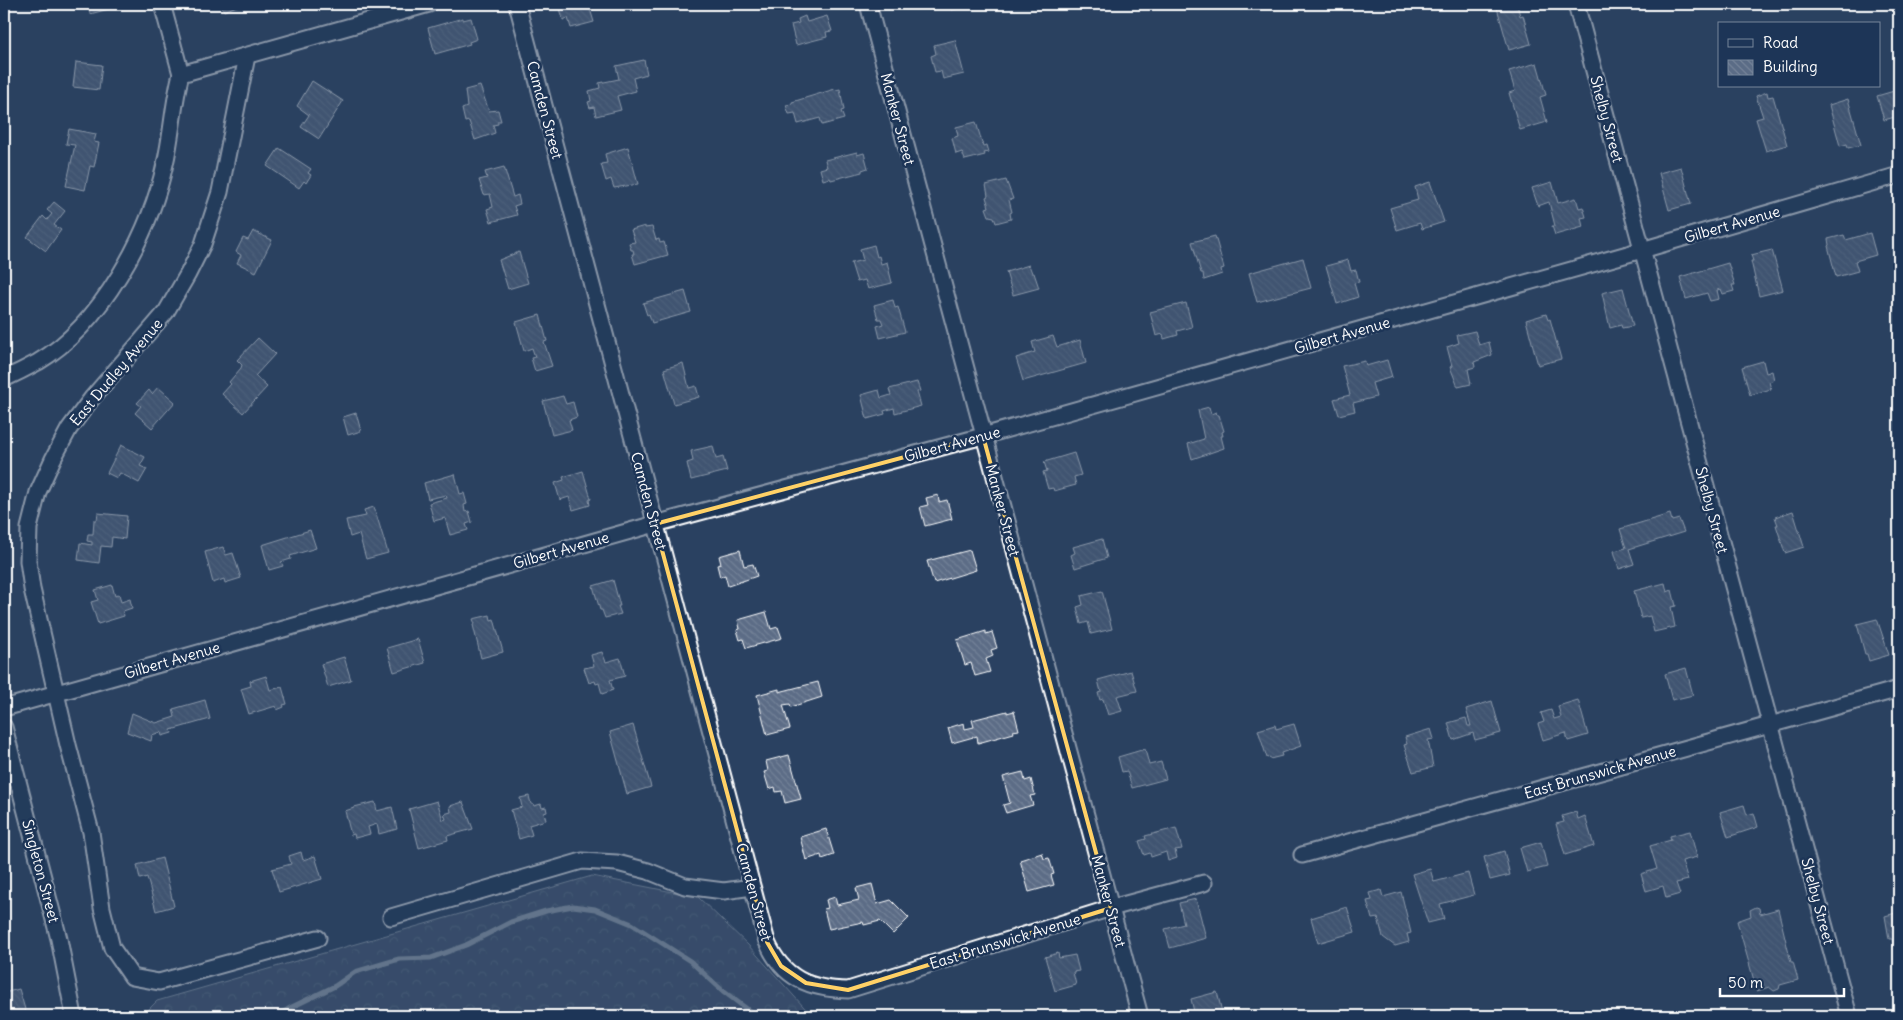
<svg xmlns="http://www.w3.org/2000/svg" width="1903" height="1020" viewBox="0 0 1903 1020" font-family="Delius,sans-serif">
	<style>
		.forest { fill: url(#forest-crowns); stroke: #a2acba }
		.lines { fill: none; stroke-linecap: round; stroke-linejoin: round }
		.stream { stroke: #a7b1be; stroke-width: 5 }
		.building { fill: url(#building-back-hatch); stroke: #fff }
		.street-casing { stroke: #fff; stroke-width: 19 }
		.street { stroke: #1d3557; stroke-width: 15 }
		.marked { fill: none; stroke: #ffd166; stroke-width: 4; stroke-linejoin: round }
		.labels { text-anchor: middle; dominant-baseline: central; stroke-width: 5; stroke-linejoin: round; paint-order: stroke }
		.street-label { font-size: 15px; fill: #fff; stroke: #1d3557 }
	</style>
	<defs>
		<pattern id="forest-crowns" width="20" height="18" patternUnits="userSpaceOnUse" patternTransform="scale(1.25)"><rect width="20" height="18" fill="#465975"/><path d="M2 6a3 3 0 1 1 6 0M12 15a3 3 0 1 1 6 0" fill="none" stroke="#62728a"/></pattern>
		<pattern id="building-back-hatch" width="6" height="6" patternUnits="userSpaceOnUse" patternTransform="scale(1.25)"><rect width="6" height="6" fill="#5b6c86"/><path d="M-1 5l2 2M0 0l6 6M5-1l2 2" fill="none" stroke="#748298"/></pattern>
	</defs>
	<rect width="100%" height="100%" fill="#2a4161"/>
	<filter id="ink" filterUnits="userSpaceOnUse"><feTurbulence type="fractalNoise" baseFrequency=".02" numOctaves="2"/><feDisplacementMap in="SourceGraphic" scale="10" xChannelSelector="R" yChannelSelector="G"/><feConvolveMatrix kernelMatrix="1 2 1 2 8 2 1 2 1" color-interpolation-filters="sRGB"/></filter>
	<g filter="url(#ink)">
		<path class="forest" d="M 592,876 L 698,897 L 748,945 L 812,1016 L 142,1016 L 157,1001 Z"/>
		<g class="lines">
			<path class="stream" d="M 277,1016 L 292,1007 L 335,986 L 355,972 L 399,959 L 431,958 L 466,945 L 511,922 L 546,911 L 573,906 L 595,909 L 632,924 L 690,961 L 723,991 L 756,1016"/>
		</g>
		<g class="building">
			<path d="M 87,4 L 107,4 L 109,9 L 90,14 Z"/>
			<path d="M 221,4 L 242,4 L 224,11 Z"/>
			<path d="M 559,4 L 597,4 L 598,6 L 590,9 L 594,22 L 571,28 L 568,18 L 563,20 Z"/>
			<path d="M 950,4 L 975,4 L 952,10 Z"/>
			<path d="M 1513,4 L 1517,4 L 1520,16 L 1523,15 L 1531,44 L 1509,50 L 1497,8 Z"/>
			<path d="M 805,16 L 807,22 L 827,16 L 832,31 L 826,32 L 827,37 L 796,45 L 791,25 L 799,23 L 798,19 Z"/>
			<path d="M 463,18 L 463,20 L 471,18 L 477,39 L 469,42 L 470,44 L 435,54 L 428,28 Z"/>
			<path d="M 955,40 L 964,74 L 943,79 L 941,71 L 935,72 L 931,56 L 936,54 L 934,45 Z"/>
			<path d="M 644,60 L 647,74 L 633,78 L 636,91 L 617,96 L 621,110 L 596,116 L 594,107 L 590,108 L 588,102 L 591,101 L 589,91 L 600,88 L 599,83 L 619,79 L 616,66 Z"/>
			<path d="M 76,62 L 102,65 L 99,90 L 73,87 Z"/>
			<path d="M 1537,63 L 1546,95 L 1540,97 L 1547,122 L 1520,130 L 1509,93 L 1515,91 L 1509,71 Z"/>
			<path d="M 312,81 L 343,101 L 319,139 L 301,127 L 309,115 L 297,106 Z"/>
			<path d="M 1899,85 L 1899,116 L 1884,120 L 1877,96 L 1894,91 L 1893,87 Z"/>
			<path d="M 480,86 L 489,111 L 498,110 L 501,121 L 498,121 L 498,124 L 493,125 L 495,133 L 475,140 L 469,121 L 465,122 L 462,109 L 467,107 L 465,90 Z"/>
			<path d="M 835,89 L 836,90 L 840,89 L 844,110 L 841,111 L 844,119 L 822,125 L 820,118 L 798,124 L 795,113 L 789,114 L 786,105 L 792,104 L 792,102 Z"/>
			<path d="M 1767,92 L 1768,97 L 1773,96 L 1787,145 L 1766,151 L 1756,119 L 1763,117 L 1756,96 Z"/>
			<path d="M 1848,99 L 1861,145 L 1848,148 L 1847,144 L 1840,146 L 1829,105 Z"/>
			<path d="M 976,122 L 983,146 L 987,145 L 989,152 L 984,153 L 985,155 L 965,160 L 962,152 L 956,154 L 952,138 L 958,136 L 956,127 Z"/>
			<path d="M 69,129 L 96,134 L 94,142 L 99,143 L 94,167 L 90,166 L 85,190 L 66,186 L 75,145 L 66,144 Z"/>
			<path d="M 628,147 L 638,184 L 614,188 L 611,179 L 606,181 L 601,164 L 607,163 L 605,154 Z"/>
			<path d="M 279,148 L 311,169 L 308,173 L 311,175 L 306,183 L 304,181 L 299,188 L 267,166 Z"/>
			<path d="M 857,152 L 857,155 L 864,153 L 868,168 L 862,170 L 862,172 L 831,180 L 830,178 L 823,180 L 820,169 L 827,167 L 825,160 Z"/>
			<path d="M 504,167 L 513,197 L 518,195 L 520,204 L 514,206 L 517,215 L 491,222 L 487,209 L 493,207 L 490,194 L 484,195 L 479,180 L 487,178 L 485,172 Z"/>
			<path d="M 1681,167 L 1691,204 L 1669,210 L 1659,173 Z"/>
			<path d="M 1006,180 L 1013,199 L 1009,200 L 1012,212 L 1010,213 L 1011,219 L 996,223 L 994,217 L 989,216 L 986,208 L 989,207 L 986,197 L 988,196 L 986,185 Z"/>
			<path d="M 1430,182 L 1444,222 L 1422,229 L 1420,223 L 1397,230 L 1390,208 L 1418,200 L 1415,187 Z"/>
			<path d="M 1552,182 L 1558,203 L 1576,198 L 1579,208 L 1583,207 L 1586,217 L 1581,218 L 1583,227 L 1555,235 L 1552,226 L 1555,226 L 1549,202 L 1538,206 L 1532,188 Z"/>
			<path d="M 54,202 L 65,211 L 54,225 L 61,230 L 46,251 L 27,237 L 43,216 L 47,220 L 52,214 L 47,210 Z"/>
			<path d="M 645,226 L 645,228 L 652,227 L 656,240 L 659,239 L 660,243 L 664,242 L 668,255 L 635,264 L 632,254 L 634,254 L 633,250 L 631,250 L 629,243 L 635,242 L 631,230 Z"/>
			<path d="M 253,231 L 272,240 L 256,272 L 237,263 L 241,255 L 236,252 L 243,238 L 248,240 Z"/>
			<path d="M 1870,233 L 1876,255 L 1855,261 L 1858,271 L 1836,277 L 1828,246 L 1829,245 L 1828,239 L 1844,235 L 1846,240 Z"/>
			<path d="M 1215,236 L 1224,268 L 1221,269 L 1222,274 L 1204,280 L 1203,273 L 1201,273 L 1192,242 Z"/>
			<path d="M 874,245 L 877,257 L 879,256 L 881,264 L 887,262 L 892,283 L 868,289 L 865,280 L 857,282 L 851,263 L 863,260 L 860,249 Z"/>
			<path d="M 1772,250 L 1783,290 L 1759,296 L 1751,261 L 1753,261 L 1751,255 Z"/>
			<path d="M 519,252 L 528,283 L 508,289 L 499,260 Z"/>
			<path d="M 1303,258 L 1311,288 L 1257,302 L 1249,273 Z"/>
			<path d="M 1348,260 L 1351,271 L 1356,270 L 1359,282 L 1354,283 L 1358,297 L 1337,304 L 1326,266 Z"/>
			<path d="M 1728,263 L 1735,285 L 1732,285 L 1734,291 L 1723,294 L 1721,289 L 1717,290 L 1719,299 L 1710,301 L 1707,293 L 1686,299 L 1680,277 Z"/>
			<path d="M 1029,265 L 1032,273 L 1034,273 L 1039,288 L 1013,295 L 1006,272 Z"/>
			<path d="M 1623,288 L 1633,326 L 1622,328 L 1621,325 L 1610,328 L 1602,293 Z"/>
			<path d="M 685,291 L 691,312 L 652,323 L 649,314 L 647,315 L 643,303 Z"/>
			<path d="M 893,300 L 895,308 L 898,307 L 905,332 L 880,338 L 877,326 L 883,324 L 881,319 L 878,319 L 874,305 Z"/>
			<path d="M 1186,303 L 1192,327 L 1177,331 L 1178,335 L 1164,339 L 1163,334 L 1156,336 L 1150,312 Z"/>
			<path d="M 1546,314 L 1548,320 L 1550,319 L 1561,359 L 1538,365 L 1526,320 Z"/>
			<path d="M 540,315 L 547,341 L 544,342 L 552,366 L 535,371 L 531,358 L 535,357 L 532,348 L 524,351 L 516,322 Z"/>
			<path d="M 1475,331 L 1479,345 L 1489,342 L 1492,355 L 1474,362 L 1475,367 L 1468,369 L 1471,384 L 1458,387 L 1450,367 L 1452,366 L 1447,347 L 1459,343 L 1457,335 Z"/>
			<path d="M 1053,336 L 1057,347 L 1080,340 L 1086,363 L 1023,381 L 1016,358 L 1035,352 L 1032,342 Z"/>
			<path d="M 258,338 L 275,354 L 255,376 L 267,387 L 243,413 L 222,394 L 231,384 L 229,382 L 241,368 L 242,365 L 237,360 Z"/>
			<path d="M 1387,360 L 1392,377 L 1372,383 L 1376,397 L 1353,403 L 1355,411 L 1339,415 L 1334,399 L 1350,395 L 1342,366 L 1365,361 L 1366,366 Z"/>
			<path d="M 1763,361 L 1766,373 L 1772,371 L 1774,380 L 1769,382 L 1771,389 L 1750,395 L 1742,367 Z"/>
			<path d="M 683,363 L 689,388 L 696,386 L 699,397 L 674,404 L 664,369 Z"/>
			<path d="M 917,382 L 920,391 L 917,392 L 921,406 L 895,413 L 894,408 L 884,411 L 885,414 L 867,419 L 861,395 L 879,390 L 881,398 L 891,395 L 889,389 Z"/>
			<path d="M 158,387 L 175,402 L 152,428 L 135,413 L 141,406 L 137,403 L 149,390 L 152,394 Z"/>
			<path d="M 563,396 L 566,404 L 573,402 L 577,417 L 569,420 L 572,430 L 552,435 L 543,401 Z"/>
			<path d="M 1209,407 L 1211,414 L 1216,412 L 1217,415 L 1219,415 L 1224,431 L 1222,432 L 1223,436 L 1221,436 L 1224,448 L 1192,459 L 1188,444 L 1204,439 L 1198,410 Z"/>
			<path d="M 356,413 L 361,431 L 348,435 L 343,417 Z"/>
			<path d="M 121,445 L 145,457 L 140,466 L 147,469 L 139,483 L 120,473 L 117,478 L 107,473 Z"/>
			<path d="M 713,446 L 716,459 L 723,457 L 727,471 L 691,480 L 687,463 L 693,461 L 691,451 Z"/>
			<path d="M 1074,453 L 1081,475 L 1074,477 L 1076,485 L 1054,491 L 1053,488 L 1048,489 L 1043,472 L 1047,471 L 1044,462 Z"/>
			<path d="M 583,471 L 591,499 L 589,500 L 590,505 L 573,510 L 569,497 L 560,500 L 555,483 L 564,480 L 563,477 Z"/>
			<path d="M 455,474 L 460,494 L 464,493 L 467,504 L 464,505 L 465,512 L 469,511 L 472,522 L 466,524 L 468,530 L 450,535 L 445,518 L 434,521 L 429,503 L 447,498 L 446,495 L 428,499 L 424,483 Z"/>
			<path d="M 938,495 L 939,502 L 947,500 L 952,519 L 925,526 L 920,507 L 928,505 L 926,498 Z"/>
			<path d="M 374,507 L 388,553 L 366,559 L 359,534 L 350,537 L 346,520 L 366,516 L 364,510 Z"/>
			<path d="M 1793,511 L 1804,547 L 1785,553 L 1776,525 L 1778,525 L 1775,517 Z"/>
			<path d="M 98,513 L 127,516 L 125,539 L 112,537 L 111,547 L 101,546 L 99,563 L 78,560 L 80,543 L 92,545 L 92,542 L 87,541 L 88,534 L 93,534 L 94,520 L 97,520 Z"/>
			<path d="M 1670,514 L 1672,521 L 1679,519 L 1684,532 L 1629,549 L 1634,564 L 1619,569 L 1614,551 L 1626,548 L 1620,529 Z"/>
			<path d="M 310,530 L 316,548 L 290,556 L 291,559 L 281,562 L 283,566 L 269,570 L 262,545 Z"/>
			<path d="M 1102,539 L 1107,558 L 1075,568 L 1071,555 L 1075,553 L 1073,547 Z"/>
			<path d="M 223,547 L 226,555 L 233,553 L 241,578 L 225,583 L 224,579 L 213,583 L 205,552 Z"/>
			<path d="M 740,550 L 744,566 L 753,564 L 757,576 L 728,586 L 725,575 L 720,577 L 717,565 L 721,564 L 719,556 Z"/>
			<path d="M 970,550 L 976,570 L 934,583 L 927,561 Z"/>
			<path d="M 613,580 L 620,606 L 618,606 L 621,614 L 605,618 L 602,610 L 600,610 L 593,586 Z"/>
			<path d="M 1665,583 L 1667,592 L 1672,590 L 1676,606 L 1671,607 L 1675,627 L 1654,632 L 1650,616 L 1641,618 L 1634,591 Z"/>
			<path d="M 112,585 L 115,596 L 119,594 L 121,602 L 130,599 L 132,608 L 123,611 L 124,616 L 98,624 L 91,602 L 98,600 L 95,590 Z"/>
			<path d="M 1102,591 L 1112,629 L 1091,634 L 1088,622 L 1081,624 L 1077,607 L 1083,605 L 1081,596 Z"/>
			<path d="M 766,612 L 771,629 L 778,627 L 782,638 L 746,648 L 743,639 L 740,640 L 737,630 L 740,629 L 738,620 Z"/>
			<path d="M 490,615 L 491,620 L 494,619 L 503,652 L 481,658 L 473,625 L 475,624 L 473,619 Z"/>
			<path d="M 1877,619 L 1889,655 L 1869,661 L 1867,654 L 1865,654 L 1857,624 Z"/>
			<path d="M 986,631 L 986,634 L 992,632 L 997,648 L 991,650 L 993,656 L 986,659 L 990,672 L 975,676 L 971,663 L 965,665 L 957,640 Z"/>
			<path d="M 418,639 L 425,663 L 394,672 L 387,648 Z"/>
			<path d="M 602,652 L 606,662 L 620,658 L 625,676 L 610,680 L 613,690 L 602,694 L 599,683 L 596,684 L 595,681 L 589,683 L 584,668 L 594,666 L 591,655 Z"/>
			<path d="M 344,657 L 351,680 L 328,687 L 321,664 Z"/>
			<path d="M 1686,668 L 1693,695 L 1672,700 L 1665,674 Z"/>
			<path d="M 1131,671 L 1137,691 L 1117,696 L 1122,711 L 1108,715 L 1103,699 L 1100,700 L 1098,693 L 1101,692 L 1098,680 Z"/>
			<path d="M 266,676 L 270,690 L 282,687 L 287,704 L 283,705 L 284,707 L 277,710 L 276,706 L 249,714 L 241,689 L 251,686 L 250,681 Z"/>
			<path d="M 818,682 L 822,697 L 791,707 L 790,704 L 783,705 L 790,729 L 767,735 L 757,695 L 779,689 L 779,692 Z"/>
			<path d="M 205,700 L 210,719 L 171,730 L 172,733 L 162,736 L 161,732 L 152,735 L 151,741 L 127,732 L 132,713 L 156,723 L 175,717 L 173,709 Z"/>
			<path d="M 1578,700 L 1588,735 L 1568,741 L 1566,733 L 1543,740 L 1538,724 L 1544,722 L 1541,713 L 1551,710 L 1554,719 L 1561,717 L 1558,706 Z"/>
			<path d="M 1492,701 L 1501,733 L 1475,740 L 1473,733 L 1453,740 L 1448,723 L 1466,718 L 1468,726 L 1471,726 L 1466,709 Z"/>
			<path d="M 1007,711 L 1007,713 L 1014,711 L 1019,730 L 1013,731 L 1014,733 L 978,743 L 977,736 L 952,743 L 948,728 L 964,723 L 965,729 L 974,727 L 972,720 Z"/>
			<path d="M 1294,724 L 1301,746 L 1281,753 L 1282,756 L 1270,759 L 1270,757 L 1267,758 L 1258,730 L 1275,725 L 1276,729 Z"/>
			<path d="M 633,725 L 651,787 L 627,794 L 610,732 Z"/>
			<path d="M 1431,729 L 1434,739 L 1428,740 L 1433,767 L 1413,772 L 1404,745 L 1407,744 L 1405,737 Z"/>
			<path d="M 1145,749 L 1149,765 L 1161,762 L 1166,779 L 1132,788 L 1127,771 L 1122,772 L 1118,757 Z"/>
			<path d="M 789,755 L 801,799 L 785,803 L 782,791 L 776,792 L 775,787 L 769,789 L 764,772 L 768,771 L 766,761 Z"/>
			<path d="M 1023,772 L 1025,781 L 1031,779 L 1035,795 L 1030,796 L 1033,805 L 1006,813 L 1003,805 L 1010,803 L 1003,777 Z"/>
			<path d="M 529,796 L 531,804 L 533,804 L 534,806 L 541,804 L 542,808 L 546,807 L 547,812 L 544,813 L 546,820 L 529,825 L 532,835 L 519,839 L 511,810 L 522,807 L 520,798 Z"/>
			<path d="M 437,801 L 443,820 L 446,819 L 444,814 L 451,812 L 450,806 L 463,802 L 473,829 L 447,836 L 448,840 L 419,848 L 409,809 Z"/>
			<path d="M 375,802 L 377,811 L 392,807 L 397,829 L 379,834 L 377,824 L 368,827 L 370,834 L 355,838 L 354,834 L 351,835 L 345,811 L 354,808 L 354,807 Z"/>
			<path d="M 1744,805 L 1747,815 L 1754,813 L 1758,827 L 1728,837 L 1720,812 Z"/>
			<path d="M 1576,812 L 1578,819 L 1585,816 L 1594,846 L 1565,855 L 1556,824 L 1564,822 L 1562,816 Z"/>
			<path d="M 1176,828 L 1182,849 L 1175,850 L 1177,858 L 1168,861 L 1166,852 L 1151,857 L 1150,853 L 1144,855 L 1139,841 L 1146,839 L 1145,836 Z"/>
			<path d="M 826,829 L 834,855 L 822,859 L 821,855 L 806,860 L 800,837 Z"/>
			<path d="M 1690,831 L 1697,857 L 1682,861 L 1688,880 L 1676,883 L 1680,894 L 1666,898 L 1663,886 L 1646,891 L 1641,874 L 1657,869 L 1650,846 L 1671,840 L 1670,836 Z"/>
			<path d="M 1541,842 L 1547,867 L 1527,872 L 1520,848 Z"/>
			<path d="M 1504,851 L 1510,875 L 1490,880 L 1484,857 Z"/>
			<path d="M 301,852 L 303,860 L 315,856 L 322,879 L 279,892 L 272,869 L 291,864 L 289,856 Z"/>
			<path d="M 1042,853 L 1044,859 L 1049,858 L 1054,874 L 1051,875 L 1054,885 L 1029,892 L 1020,860 Z"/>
			<path d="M 162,858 L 174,906 L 156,911 L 147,877 L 140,879 L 137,865 Z"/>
			<path d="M 1430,869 L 1434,882 L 1468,873 L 1474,895 L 1440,904 L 1444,919 L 1428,923 L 1412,874 Z"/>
			<path d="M 872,884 L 877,904 L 891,900 L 909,918 L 893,934 L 880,921 L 864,925 L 863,922 L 829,929 L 824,909 L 828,908 L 826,900 L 835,897 L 837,905 L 859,900 L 856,888 Z"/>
			<path d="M 1381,890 L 1383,897 L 1401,892 L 1411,933 L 1407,934 L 1409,942 L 1395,946 L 1383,937 L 1378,918 L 1372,919 L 1367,901 L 1372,900 L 1370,893 Z"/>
			<path d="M 1196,899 L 1206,938 L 1170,948 L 1165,929 L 1184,924 L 1179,903 Z"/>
			<path d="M 1347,907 L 1355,932 L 1318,943 L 1311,918 Z"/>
			<path d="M 1756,907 L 1759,908 L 1760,914 L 1778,909 L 1791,962 L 1793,962 L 1798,980 L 1780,985 L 1779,989 L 1774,991 L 1769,987 L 1757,991 L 1737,921 L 1751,916 L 1750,910 Z"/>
			<path d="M 1899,912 L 1899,945 L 1894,947 L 1892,939 L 1889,939 L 1885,916 Z"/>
			<path d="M 1058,953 L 1059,958 L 1075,955 L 1079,971 L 1073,972 L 1076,985 L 1055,991 L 1045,957 Z"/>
			<path d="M 19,989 L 27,1016 L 4,1016 L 4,993 Z"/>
			<path d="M 1217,992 L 1223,1016 L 1195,1016 L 1191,999 Z"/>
		</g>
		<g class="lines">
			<g class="street-casing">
				<g id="street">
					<path d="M 162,4 L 181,74"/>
					<path d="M 517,4 L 767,942 C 783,979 810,989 848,990 L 1111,908 L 1204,883"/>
					<path d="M 868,4 L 1140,1016"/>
					<path d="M 1576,4 L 1849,1016"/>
					<path d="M 247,56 L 220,192 L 203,244 L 188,274 L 166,312 L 92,398 L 69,429 L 53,459 L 38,492 L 29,528 L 28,561 L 32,589 L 68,745 L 91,832 L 102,908 L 112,948 L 132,977 L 159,982 L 318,938"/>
					<path d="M 4,379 C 15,374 27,368 38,362 C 101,325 150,234 165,164 C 172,135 173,104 181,74 L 429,4"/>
					<path d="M 4,708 L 655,524 L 983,436 L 1642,250 L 1899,175"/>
					<path d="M 4,727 L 59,939 L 74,1016"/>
					<path d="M 1302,855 L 1899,689"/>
					<path d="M 391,917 L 582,861 L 617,863 L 648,871 L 685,886 L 724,891 L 752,887"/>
				</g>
			</g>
			<use href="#street" class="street"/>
		</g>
	</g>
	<path d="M0 0H1903V1020H0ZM 983,436 L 1111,908 L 848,990 L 806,983 L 781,966 L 767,942 L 655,524 Z" fill="#2a4161" fill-opacity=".55" fill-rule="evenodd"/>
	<path class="marked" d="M 983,436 L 1111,908 L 848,990 L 806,983 L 781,966 L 767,942 L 655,524 Z"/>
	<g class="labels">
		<g class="street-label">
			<text transform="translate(545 110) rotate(75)">Camden Street</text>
			<text transform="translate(898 119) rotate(75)">Manker Street</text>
			<text transform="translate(1607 119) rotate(75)">Shelby Street</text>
			<text transform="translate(1732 224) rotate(-16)">Gilbert Avenue</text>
			<text transform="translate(1342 335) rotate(-16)">Gilbert Avenue</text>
			<text transform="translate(116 372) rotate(-50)">East Dudley Avenue</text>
			<text transform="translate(952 444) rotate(-15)">Gilbert Avenue</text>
			<text transform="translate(649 501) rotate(75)">Camden Street</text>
			<text transform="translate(1003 510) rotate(75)">Manker Street</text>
			<text transform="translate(1712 510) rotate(75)">Shelby Street</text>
			<text transform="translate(561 550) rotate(-16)">Gilbert Avenue</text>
			<text transform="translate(172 660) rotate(-16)">Gilbert Avenue</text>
			<text transform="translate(1600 772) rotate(-16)">East Brunswick Avenue</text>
			<text transform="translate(41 871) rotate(75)">Singleton Street</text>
			<text transform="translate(754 892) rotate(75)">Camden Street</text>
			<text transform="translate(1109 901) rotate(75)">Manker Street</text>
			<text transform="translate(1818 901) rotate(75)">Shelby Street</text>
			<text transform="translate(1005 941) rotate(-17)">East Brunswick Avenue</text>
		</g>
	</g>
	<rect width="1903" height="1020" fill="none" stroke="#1d3557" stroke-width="20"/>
	<rect x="10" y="10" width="1883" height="1000" fill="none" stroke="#fff" stroke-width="2" filter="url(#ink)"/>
	<rect x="1718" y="22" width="162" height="65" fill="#1d3557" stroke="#77869a"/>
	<rect x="1728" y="39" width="25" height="8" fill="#1d3557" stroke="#77869a"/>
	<text x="1763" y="48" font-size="15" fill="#ffffff">Road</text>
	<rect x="1728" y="60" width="25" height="15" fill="url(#building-back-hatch)" stroke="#77869a"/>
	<text x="1763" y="72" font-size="15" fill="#ffffff">Building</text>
	<path d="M1720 988v8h124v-8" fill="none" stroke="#ffffff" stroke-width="2.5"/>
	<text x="1728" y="988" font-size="15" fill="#ffffff" stroke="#1d3557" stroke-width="4" paint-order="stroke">50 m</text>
</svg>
